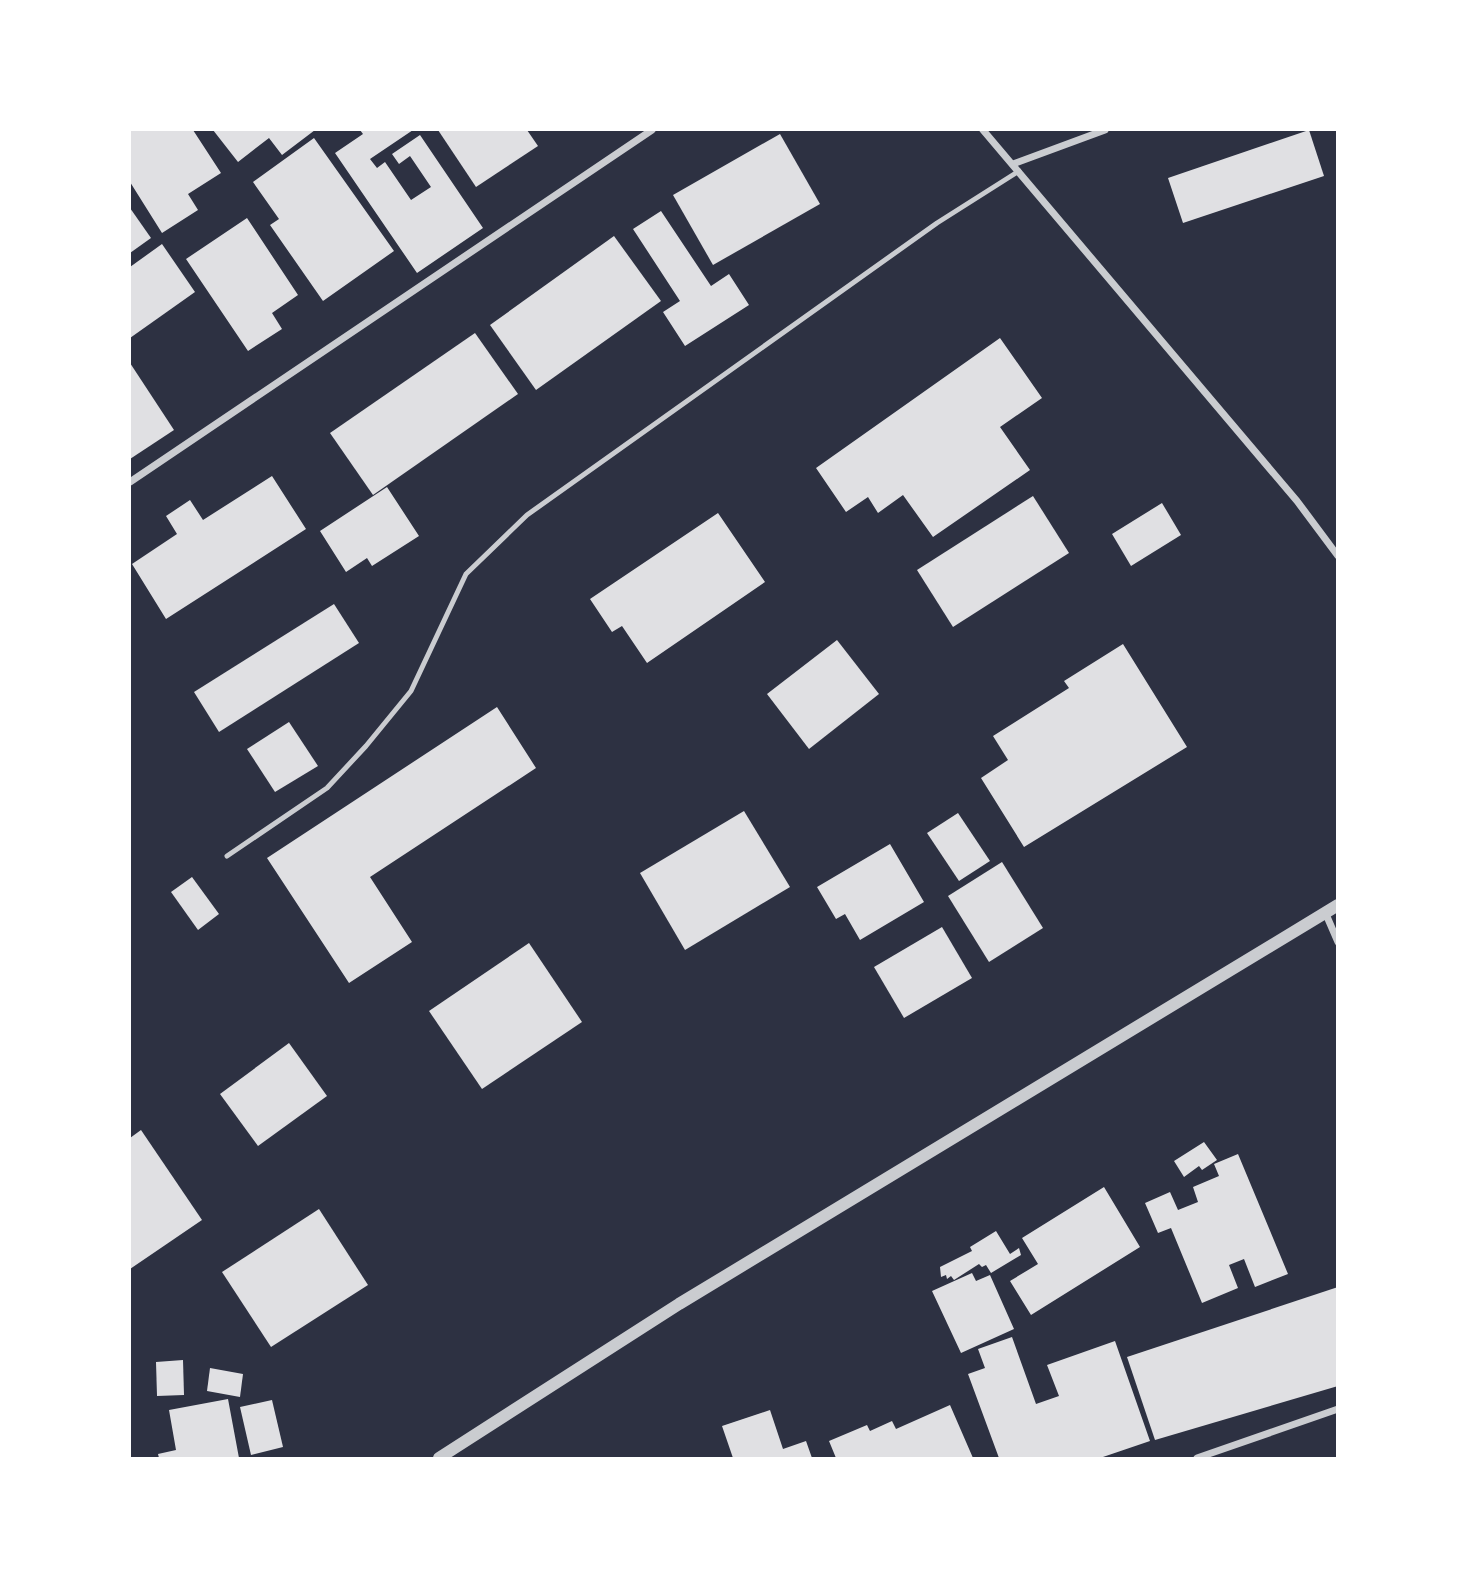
<svg xmlns="http://www.w3.org/2000/svg" width="1467" height="1588" viewBox="0 0 1467 1588" font-family="'Asap Condensed',sans-serif">
	<style>
		.building { fill: #e0e0e3 }
		.lines { fill: none; stroke-linecap: round; stroke-linejoin: round }
		.service { stroke: #caccd0; stroke-width: 5 }
		.minor { stroke: #caccd0; stroke-width: 7 }
		.tertiary { stroke: #caccd0; stroke-width: 12 }
	</style>
	<rect width="100%" height="100%" fill="#2d3142"/>
	<g class="building">
		<path d="M 130,130 L 193,130 L 221,173 L 188,194 L 198,210 L 162,233 L 130,182 Z"/>
		<path d="M 213,130 L 315,130 L 282,155 L 269,138 L 238,162 Z"/>
		<path d="M 360,130 L 413,130 L 370,159 L 377,168 L 385,162 L 411,200 L 431,187 L 410,156 L 399,164 L 392,154 L 420,135 L 483,228 L 417,273 L 335,153 L 363,134 Z"/>
		<path d="M 438,130 L 527,130 L 538,146 L 476,187 Z"/>
		<path d="M 1309,130 L 1324,176 L 1183,223 L 1168,178 Z"/>
		<path d="M 780,134 L 820,204 L 713,265 L 673,195 Z"/>
		<path d="M 314,138 L 394,251 L 323,301 L 270,225 L 279,219 L 253,182 Z"/>
		<path d="M 130,208 L 151,238 L 130,253 Z"/>
		<path d="M 661,211 L 711,286 L 729,274 L 749,305 L 685,346 L 663,312 L 680,301 L 633,229 Z"/>
		<path d="M 247,218 L 298,295 L 272,313 L 282,329 L 248,351 L 186,259 Z"/>
		<path d="M 614,236 L 661,301 L 536,390 L 490,325 Z"/>
		<path d="M 162,244 L 195,292 L 130,338 L 130,267 Z"/>
		<path d="M 475,333 L 518,394 L 373,495 L 330,433 Z"/>
		<path d="M 1000,338 L 1042,398 L 1000,427 L 1030,470 L 933,537 L 903,495 L 878,513 L 868,497 L 846,512 L 816,468 Z"/>
		<path d="M 130,363 L 174,430 L 130,459 Z"/>
		<path d="M 272,476 L 306,529 L 166,619 L 132,564 L 177,534 L 166,516 L 190,500 L 203,520 Z"/>
		<path d="M 387,487 L 419,536 L 372,566 L 367,558 L 346,572 L 320,531 Z"/>
		<path d="M 1033,496 L 1069,553 L 953,627 L 917,570 Z"/>
		<path d="M 1162,503 L 1181,535 L 1131,566 L 1112,534 Z"/>
		<path d="M 718,513 L 765,582 L 647,663 L 622,626 L 612,632 L 590,599 Z"/>
		<path d="M 334,604 L 359,643 L 219,732 L 194,692 Z"/>
		<path d="M 837,640 L 879,694 L 809,749 L 767,694 Z"/>
		<path d="M 1123,644 L 1187,747 L 1024,847 L 981,778 L 1008,760 L 993,736 L 1069,688 L 1064,681 Z"/>
		<path d="M 497,707 L 536,768 L 370,877 L 412,942 L 349,983 L 267,858 Z"/>
		<path d="M 289,722 L 318,766 L 275,792 L 247,749 Z"/>
		<path d="M 744,811 L 790,887 L 685,950 L 640,873 Z"/>
		<path d="M 958,813 L 990,861 L 959,881 L 927,833 Z"/>
		<path d="M 890,844 L 924,902 L 860,940 L 845,914 L 836,919 L 817,887 Z"/>
		<path d="M 1002,862 L 1043,928 L 989,962 L 948,896 Z"/>
		<path d="M 192,877 L 219,914 L 198,930 L 171,892 Z"/>
		<path d="M 942,927 L 972,978 L 904,1018 L 874,967 Z"/>
		<path d="M 529,943 L 582,1022 L 482,1089 L 429,1011 Z"/>
		<path d="M 289,1043 L 327,1096 L 258,1146 L 220,1094 Z"/>
		<path d="M 141,1130 L 202,1220 L 130,1269 L 130,1138 Z"/>
		<path d="M 1204,1142 L 1217,1160 L 1202,1170 L 1199,1166 L 1184,1177 L 1174,1161 Z"/>
		<path d="M 1238,1154 L 1288,1274 L 1255,1287 L 1244,1259 L 1229,1265 L 1238,1288 L 1202,1303 L 1171,1228 L 1158,1233 L 1145,1203 L 1170,1192 L 1178,1210 L 1198,1202 L 1193,1187 L 1219,1176 L 1214,1164 Z"/>
		<path d="M 1104,1187 L 1140,1247 L 1031,1315 L 1010,1281 L 1038,1264 L 1022,1238 Z"/>
		<path d="M 319,1209 L 368,1285 L 271,1347 L 222,1272 Z"/>
		<path d="M 996,1231 L 1010,1254 L 1019,1248 L 1021,1255 L 991,1273 L 986,1265 L 982,1267 L 979,1264 L 954,1280 L 951,1276 L 947,1279 L 946,1275 L 941,1277 L 940,1267 L 972,1251 L 970,1247 Z"/>
		<path d="M 972,1273 L 976,1281 L 990,1275 L 1014,1329 L 961,1353 L 932,1291 Z"/>
		<path d="M 1338,1287 L 1338,1386 L 1155,1440 L 1127,1357 Z"/>
		<path d="M 1012,1337 L 1036,1404 L 1059,1396 L 1047,1365 L 1115,1341 L 1150,1441 L 1100,1458 L 999,1458 L 968,1374 L 985,1368 L 978,1349 Z"/>
		<path d="M 183,1360 L 184,1395 L 157,1396 L 156,1362 Z"/>
		<path d="M 210,1368 L 243,1374 L 240,1397 L 207,1391 Z"/>
		<path d="M 228,1399 L 239,1458 L 159,1458 L 158,1454 L 176,1450 L 169,1410 Z"/>
		<path d="M 272,1400 L 283,1447 L 251,1455 L 240,1407 Z"/>
		<path d="M 950,1405 L 973,1458 L 836,1458 L 829,1441 L 867,1425 L 870,1431 L 892,1421 L 896,1429 Z"/>
		<path d="M 770,1410 L 783,1449 L 806,1441 L 812,1458 L 733,1458 L 722,1426 Z"/>
	</g>
	<g class="lines">
		<path class="service" d="M 227,856 L 327,788 L 366,746 L 411,691 L 466,574 L 527,515 L 937,223 L 1019,171"/>
		<g class="minor">
			<path d="M 983,130 L 1297,501 L 1338,556"/>
			<path d="M 1013,164 L 1105,130"/>
			<path d="M 130,482 L 652,130"/>
			<path d="M 1325,912 L 1338,942"/>
			<path d="M 1197,1458 L 1338,1409"/>
		</g>
		<path class="tertiary" d="M 439,1458 L 679,1304 L 1338,905"/>
	</g>
	<rect width="1467" height="1588" fill="none" stroke="#ffffff" stroke-width="262"/>
</svg>
